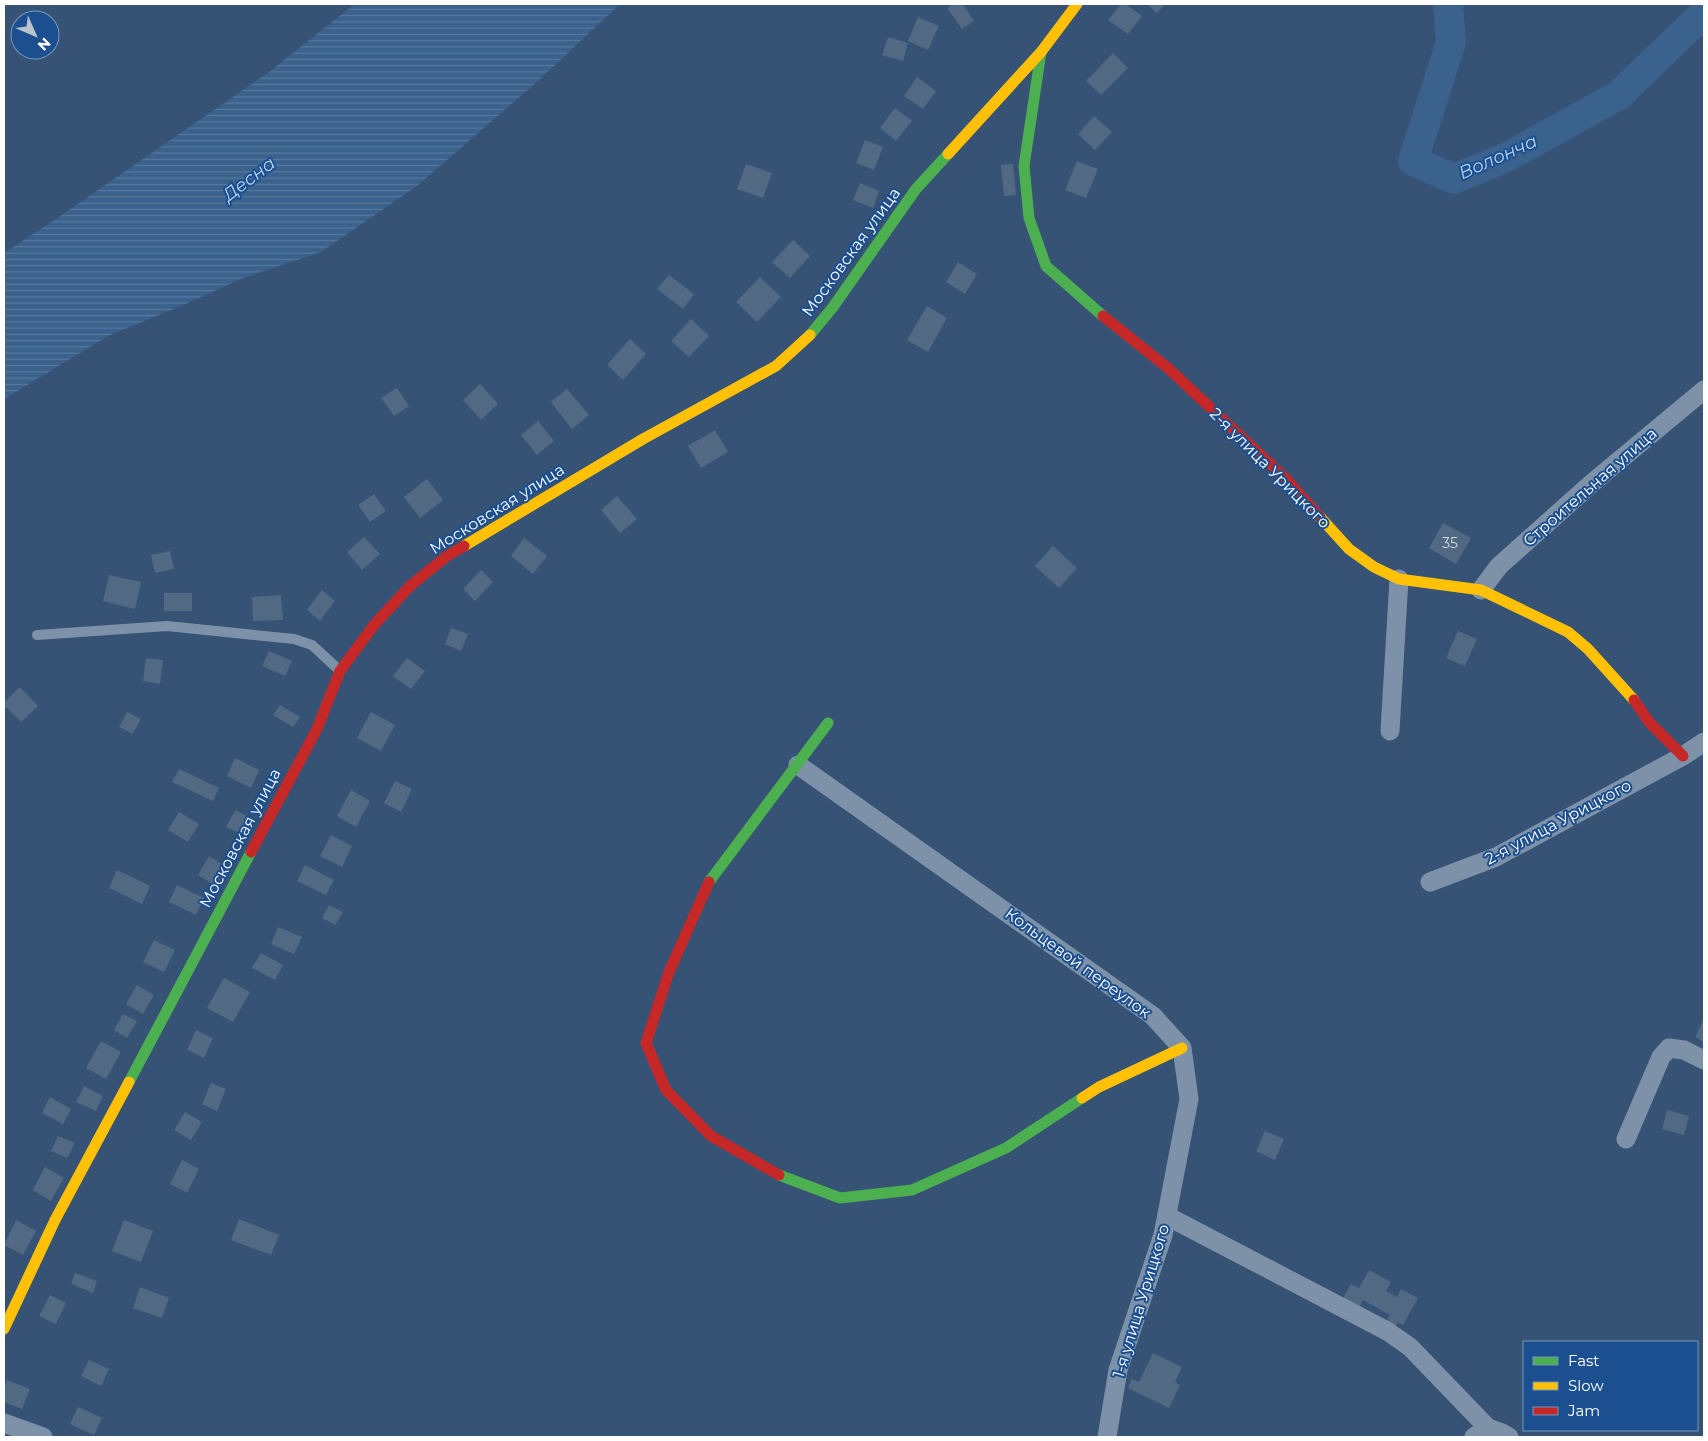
<svg xmlns="http://www.w3.org/2000/svg" width="1708" height="1441" viewBox="0 0 1708 1441" font-family="Montserrat,sans-serif">
	<style>
		.water { fill: url(#water-rules) }
		.lines { fill: none; stroke-linecap: round; stroke-linejoin: round }
		.river { stroke: #3b618d; stroke-width: 30 }
		.building { fill: #526984 }
		.lane { stroke: #7d92a8; stroke-width: 10 }
		.street { stroke: #7d92a8; stroke-width: 19 }
		.fast { stroke: #4caf50; stroke-width: 11 }
		.slow { stroke: #ffc107; stroke-width: 11 }
		.jam { stroke: #c62828; stroke-width: 11 }
		.labels { text-anchor: middle; dominant-baseline: central; stroke-width: 4; stroke-linejoin: round; paint-order: stroke }
		.number-label { font-size: 14px; fill: #d4dae0 }
		.street-label { font-size: 16px; fill: #fff; stroke: #1b4f8f }
		.water-label { font-size: 18px; font-style: italic; fill: #b5d3f5; stroke: #1b4f8f }
	</style>
	<defs>
		<pattern id="water-rules" width="6" height="5" patternUnits="userSpaceOnUse" patternTransform="scale(1.25)"><rect width="6" height="5" fill="#3b618d"/><path d="M0 2.5h6" fill="none" stroke="#58799e"/></pattern>
	</defs>
	<rect width="100%" height="100%" fill="#365274"/>
	<path class="water" d="M 355,4 L 620,4 L 539,80 L 417,186 L 321,252 L 243,278 L 181,306 L 108,336 L 4,399 L 4,253 L 56,219 L 269,72 Z"/>
	<g class="lines">
		<path class="river" d="M 1448,4 L 1451,42 L 1413,161 L 1454,179 L 1507,157 L 1619,95 L 1704,13"/>
	</g>
	<g class="building">
		<path d="M 953,4 L 963,4 L 974,21 L 962,29 L 947,8 Z"/>
		<path d="M 1121,4 L 1125,4 L 1142,16 L 1128,34 L 1108,20 Z"/>
		<path d="M 1147,4 L 1165,4 L 1157,13 Z"/>
		<path d="M 918,17 L 939,26 L 928,50 L 908,41 Z"/>
		<path d="M 888,37 L 908,43 L 903,61 L 882,55 Z"/>
		<path d="M 1113,53 L 1128,68 L 1101,95 L 1086,81 Z"/>
		<path d="M 917,77 L 936,91 L 923,109 L 904,96 Z"/>
		<path d="M 895,108 L 912,121 L 896,141 L 880,128 Z"/>
		<path d="M 1094,116 L 1112,132 L 1095,150 L 1078,134 Z"/>
		<path d="M 865,140 L 883,147 L 874,170 L 856,163 Z"/>
		<path d="M 1077,161 L 1098,169 L 1086,198 L 1065,190 Z"/>
		<path d="M 746,164 L 772,173 L 763,198 L 737,189 Z"/>
		<path d="M 1013,164 L 1016,195 L 1004,196 L 1001,165 Z"/>
		<path d="M 860,183 L 879,191 L 873,208 L 853,200 Z"/>
		<path d="M 793,240 L 810,256 L 790,278 L 772,262 Z"/>
		<path d="M 958,262 L 977,274 L 965,294 L 946,282 Z"/>
		<path d="M 669,275 L 694,294 L 683,309 L 657,289 Z"/>
		<path d="M 760,277 L 781,297 L 757,322 L 736,302 Z"/>
		<path d="M 927,306 L 947,318 L 928,352 L 907,340 Z"/>
		<path d="M 691,319 L 709,336 L 689,357 L 671,341 Z"/>
		<path d="M 630,339 L 646,354 L 623,380 L 607,365 Z"/>
		<path d="M 480,384 L 498,404 L 481,420 L 463,400 Z"/>
		<path d="M 397,388 L 409,406 L 394,416 L 381,398 Z"/>
		<path d="M 567,389 L 589,415 L 572,429 L 551,402 Z"/>
		<path d="M 538,421 L 554,441 L 537,455 L 521,435 Z"/>
		<path d="M 715,430 L 728,452 L 701,468 L 688,446 Z"/>
		<path d="M 427,479 L 443,500 L 420,518 L 404,497 Z"/>
		<path d="M 374,494 L 386,511 L 370,522 L 358,505 Z"/>
		<path d="M 617,496 L 637,519 L 620,533 L 601,510 Z"/>
		<path d="M 1443,523 L 1471,538 L 1456,564 L 1429,548 Z"/>
		<path d="M 364,537 L 380,554 L 362,570 L 347,552 Z"/>
		<path d="M 524,538 L 547,556 L 533,574 L 511,556 Z"/>
		<path d="M 1053,546 L 1077,568 L 1059,588 L 1035,566 Z"/>
		<path d="M 170,551 L 174,569 L 155,573 L 151,555 Z"/>
		<path d="M 481,570 L 493,582 L 475,601 L 463,589 Z"/>
		<path d="M 109,575 L 141,582 L 135,609 L 103,601 Z"/>
		<path d="M 322,590 L 335,601 L 320,621 L 307,610 Z"/>
		<rect x="164" y="593" width="28" height="18"/>
		<path d="M 281,595 L 283,620 L 253,621 L 252,597 Z"/>
		<path d="M 451,628 L 468,634 L 461,651 L 445,644 Z"/>
		<path d="M 1458,631 L 1477,639 L 1465,666 L 1446,658 Z"/>
		<path d="M 269,651 L 292,661 L 285,676 L 262,666 Z"/>
		<path d="M 146,658 L 163,660 L 160,684 L 143,681 Z"/>
		<path d="M 407,658 L 425,671 L 411,689 L 393,676 Z"/>
		<path d="M 20,687 L 38,706 L 21,722 L 4,705 L 4,702 Z"/>
		<path d="M 280,705 L 300,717 L 293,727 L 273,715 Z"/>
		<path d="M 127,712 L 141,719 L 133,734 L 119,727 Z"/>
		<path d="M 371,712 L 395,725 L 381,751 L 357,738 Z"/>
		<path d="M 235,758 L 259,770 L 251,788 L 227,776 Z"/>
		<path d="M 179,769 L 219,788 L 213,801 L 172,782 Z"/>
		<path d="M 395,781 L 412,789 L 401,812 L 384,803 Z"/>
		<path d="M 351,790 L 370,801 L 356,827 L 337,816 Z"/>
		<path d="M 235,810 L 249,817 L 241,834 L 226,827 Z"/>
		<path d="M 179,812 L 199,824 L 188,842 L 168,830 Z"/>
		<path d="M 331,835 L 352,846 L 342,867 L 320,856 Z"/>
		<path d="M 209,856 L 227,867 L 216,886 L 198,875 Z"/>
		<path d="M 305,865 L 334,880 L 326,895 L 297,881 Z"/>
		<path d="M 117,870 L 150,886 L 142,904 L 109,888 Z"/>
		<path d="M 177,885 L 204,898 L 196,915 L 169,902 Z"/>
		<path d="M 329,905 L 343,912 L 335,925 L 322,918 Z"/>
		<path d="M 278,927 L 302,937 L 294,954 L 271,944 Z"/>
		<path d="M 154,940 L 175,950 L 164,972 L 143,962 Z"/>
		<path d="M 261,953 L 283,965 L 275,980 L 252,968 Z"/>
		<path d="M 224,978 L 250,992 L 233,1022 L 207,1008 Z"/>
		<path d="M 137,985 L 154,995 L 143,1014 L 126,1004 Z"/>
		<path d="M 123,1014 L 137,1021 L 127,1038 L 114,1030 Z"/>
		<path d="M 1704,1019 L 1704,1042 L 1695,1037 Z"/>
		<path d="M 196,1030 L 213,1038 L 204,1058 L 187,1050 Z"/>
		<path d="M 101,1041 L 121,1052 L 106,1079 L 86,1068 Z"/>
		<path d="M 211,1083 L 226,1089 L 217,1111 L 202,1104 Z"/>
		<path d="M 84,1086 L 103,1096 L 96,1111 L 76,1102 Z"/>
		<path d="M 50,1097 L 71,1109 L 63,1124 L 42,1113 Z"/>
		<path d="M 1667,1110 L 1689,1116 L 1684,1135 L 1662,1129 Z"/>
		<path d="M 185,1112 L 202,1122 L 191,1140 L 174,1130 Z"/>
		<path d="M 1265,1131 L 1284,1139 L 1275,1160 L 1256,1151 Z"/>
		<path d="M 58,1136 L 75,1143 L 67,1158 L 51,1151 Z"/>
		<path d="M 182,1160 L 199,1169 L 187,1193 L 170,1184 Z"/>
		<path d="M 45,1167 L 64,1178 L 51,1201 L 33,1190 Z"/>
		<path d="M 239,1219 L 279,1235 L 271,1255 L 231,1240 Z"/>
		<path d="M 16,1220 L 36,1231 L 23,1255 L 4,1245 Z"/>
		<path d="M 124,1220 L 153,1231 L 141,1262 L 112,1251 Z"/>
		<path d="M 1369,1270 L 1391,1282 L 1386,1291 L 1397,1297 L 1401,1289 L 1418,1298 L 1403,1325 L 1398,1323 L 1395,1327 L 1386,1322 L 1390,1315 L 1363,1300 L 1358,1309 L 1342,1300 L 1351,1284 L 1359,1288 Z"/>
		<path d="M 75,1273 L 97,1281 L 93,1293 L 71,1284 Z"/>
		<path d="M 140,1287 L 169,1298 L 162,1318 L 133,1308 Z"/>
		<path d="M 50,1295 L 66,1303 L 56,1324 L 39,1316 Z"/>
		<path d="M 1153,1353 L 1182,1367 L 1175,1382 L 1180,1385 L 1169,1408 L 1128,1388 L 1132,1379 L 1139,1382 Z"/>
		<path d="M 89,1360 L 109,1369 L 101,1386 L 81,1376 Z"/>
		<path d="M 7,1380 L 30,1389 L 22,1409 L 4,1402 L 4,1389 Z"/>
		<path d="M 78,1407 L 102,1418 L 94,1435 L 70,1424 Z"/>
	</g>
	<g class="lines">
		<path class="lane" d="M 37,635 L 167,626 L 294,639 L 312,645 L 339,670"/>
		<g class="street">
			<path d="M 1481,590 L 1499,566 L 1592,483 L 1704,390"/>
			<path d="M 1390,731 L 1399,579"/>
			<path d="M 798,765 L 1153,1016 L 1182,1048 L 1189,1099 L 1163,1235 L 1118,1370 L 1107,1437"/>
			<path d="M 1430,882 L 1496,857 L 1683,756 L 1704,742"/>
			<path d="M 1626,1139 L 1661,1057 L 1669,1048 L 1684,1050 L 1704,1060"/>
			<path d="M 1167,1216 L 1387,1331 L 1410,1347 L 1488,1428"/>
			<path d="M 4,1423 L 43,1437"/>
			<path d="M 1474,1437 L 1488,1428 L 1502,1433 L 1509,1437"/>
		</g>
		<g class="fast">
			<path d="M 1041,52 L 1024,166 L 1029,218 L 1046,266 L 1103,316"/>
			<path d="M 810,335 L 833,307 L 916,189 L 948,154"/>
			<path d="M 709,882 L 828,723"/>
			<path d="M 129,1082 L 251,852"/>
			<path d="M 779,1175 L 840,1198 L 912,1190 L 1006,1148 L 1082,1098"/>
		</g>
		<g class="slow">
			<path d="M 948,154 L 1041,52 L 1077,4"/>
			<path d="M 1320,517 L 1349,549 L 1374,567 L 1399,579 L 1481,590 L 1568,632 L 1588,649 L 1634,700"/>
			<path d="M 464,546 L 643,439 L 776,366 L 810,335"/>
			<path d="M 1082,1098 L 1099,1087 L 1182,1048"/>
			<path d="M 4,1329 L 55,1220 L 129,1082"/>
		</g>
		<g class="jam">
			<path d="M 1103,316 L 1168,368 L 1285,478 L 1320,517"/>
			<path d="M 1634,700 L 1649,722 L 1683,756"/>
			<path d="M 251,852 L 317,729 L 340,671 L 374,625 L 410,586 L 447,556 L 464,546"/>
			<path d="M 709,882 L 669,972 L 646,1043 L 666,1090 L 711,1136 L 779,1175"/>
		</g>
	</g>
	<g class="labels">
		<g class="number-label">
			<text x="1450" y="543">35</text>
		</g>
		<g class="street-label">
			<text transform="translate(851 252) rotate(-54)">Московская улица</text>
			<text transform="translate(1270 468) rotate(45)">2-я улица Урицкого</text>
			<text transform="translate(1590 487) rotate(-41)">Строительная улица</text>
			<text transform="translate(497 509) rotate(-32)">Московская улица</text>
			<text transform="translate(1558 822) rotate(-28)">2-я улица Урицкого</text>
			<text transform="translate(240 838) rotate(-62)">Московская улица</text>
			<text transform="translate(1078 963) rotate(36)">Кольцевой переулок</text>
			<text transform="translate(1141 1301) rotate(-73)">1-я улица Урицкого</text>
		</g>
		<g class="water-label">
			<text transform="translate(1498 157) rotate(-24)">Волонча</text>
			<text transform="translate(249 179) rotate(-37)">Десна</text>
		</g>
	</g>
	<rect width="1708" height="1441" fill="none" stroke="#ffffff" stroke-width="10"/>
	<rect x="1523" y="1341" width="175" height="90" fill="#1b4f8f" stroke="#7695bc"/>
	<rect x="1533" y="1357" width="25" height="8" fill="#4caf50" stroke="#7695bc"/>
	<text x="1568" y="1366" font-size="15" fill="#ffffff">Fast</text>
	<rect x="1533" y="1382" width="25" height="8" fill="#ffc107" stroke="#7695bc"/>
	<text x="1568" y="1391" font-size="15" fill="#ffffff">Slow</text>
	<rect x="1533" y="1407" width="25" height="8" fill="#c62828" stroke="#7695bc"/>
	<text x="1568" y="1416" font-size="15" fill="#ffffff">Jam</text>
	<g transform="translate(35 35) rotate(135)"><circle r="24" fill="#1b4f8f" stroke="#7695bc"/>
	<path d="M0-4L9 19L0 12L-9 19Z" fill="#b9c2ce"/>
	<text y="-8" font-size="14" font-weight="bold" text-anchor="middle" fill="#ffffff">N</text>
	</g>
</svg>
